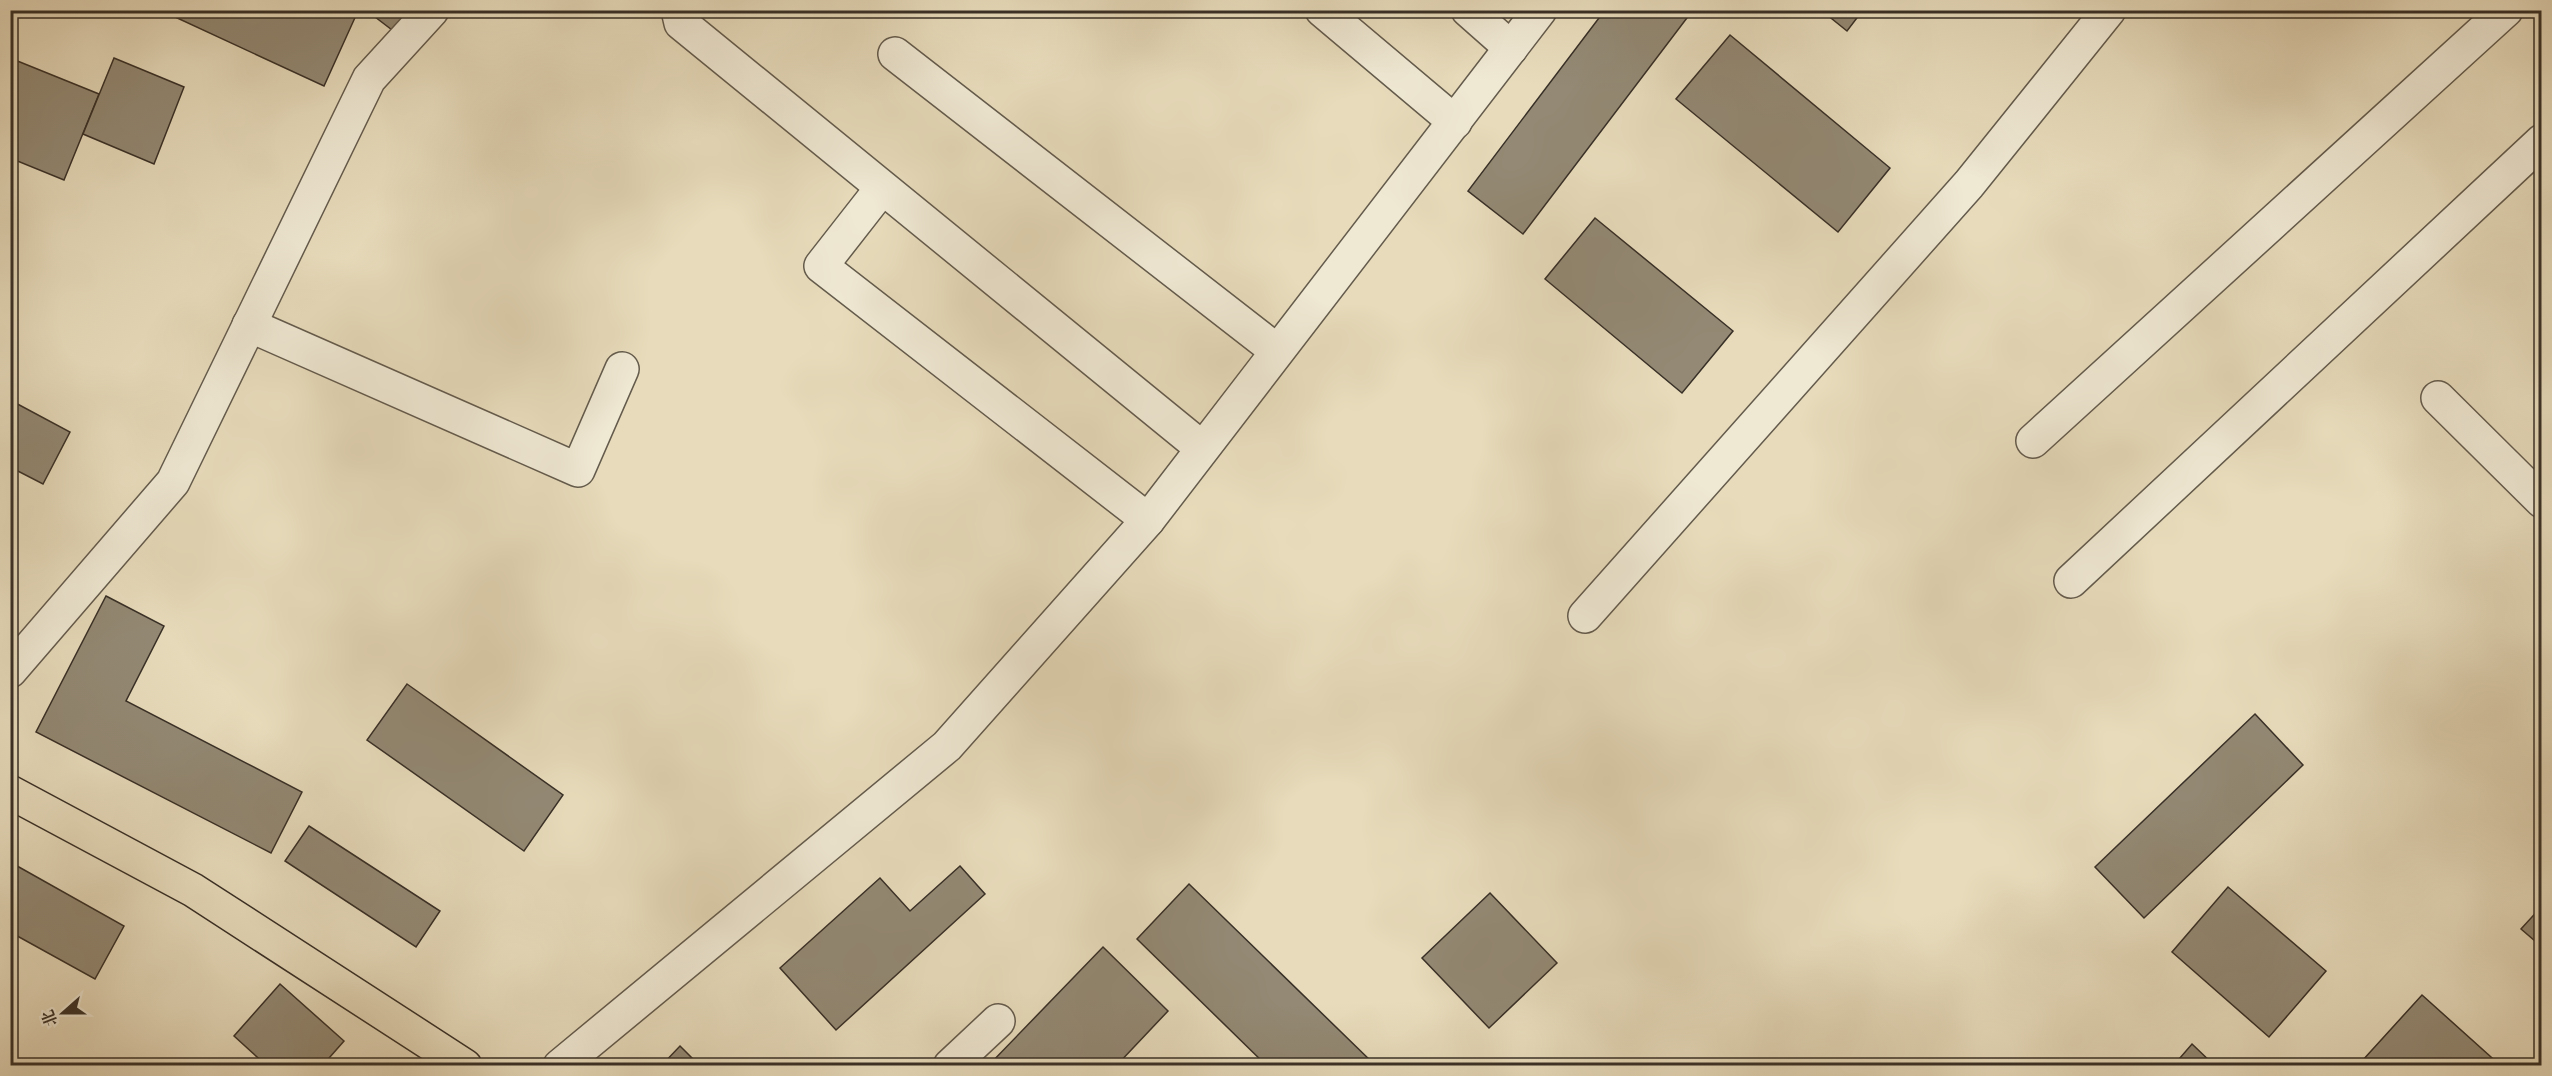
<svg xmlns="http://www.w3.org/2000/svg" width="2552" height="1076" viewBox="0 0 2552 1076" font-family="'Gentium Book Plus','Noto Serif SC',serif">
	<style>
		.building { fill: #938974; stroke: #393027; stroke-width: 1.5 }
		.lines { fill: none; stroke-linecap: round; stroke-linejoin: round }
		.minor-casing { stroke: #645b4c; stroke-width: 36 }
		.major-casing { stroke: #393027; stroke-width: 36 }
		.minor { stroke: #efe8d3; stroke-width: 33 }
		.major { stroke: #e7dbbb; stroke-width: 33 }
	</style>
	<rect width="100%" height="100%" fill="#e7dbbb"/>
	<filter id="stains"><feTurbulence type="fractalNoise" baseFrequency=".00333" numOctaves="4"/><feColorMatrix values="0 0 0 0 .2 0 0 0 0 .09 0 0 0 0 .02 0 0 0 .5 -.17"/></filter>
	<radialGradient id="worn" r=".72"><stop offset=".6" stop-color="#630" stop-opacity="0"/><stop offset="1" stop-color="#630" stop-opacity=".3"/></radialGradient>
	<g class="building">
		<path d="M 160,10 L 357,10 L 358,11 L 324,86 Z"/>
		<path d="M 366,10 L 413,10 L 396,33 Z"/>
		<path d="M 1605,10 L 1693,10 L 1523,234 L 1468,191 Z"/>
		<path d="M 1821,10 L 1863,10 L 1847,31 Z"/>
		<path d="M 1730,35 L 1890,168 L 1838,232 L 1676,99 Z"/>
		<path d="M 10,58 L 99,94 L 64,180 L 10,158 Z"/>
		<path d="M 114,58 L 184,87 L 154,164 L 83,134 Z"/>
		<path d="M 1595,218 L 1733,331 L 1682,393 L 1545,279 Z"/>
		<path d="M 10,400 L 70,432 L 43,484 L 10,467 Z"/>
		<path d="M 106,596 L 164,626 L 126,701 L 302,792 L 271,853 L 36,732 Z"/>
		<path d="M 407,684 L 563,795 L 524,851 L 367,740 Z"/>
		<path d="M 2255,714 L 2303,765 L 2144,918 L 2095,867 Z"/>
		<path d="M 309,826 L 440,911 L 416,947 L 285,861 Z"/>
		<path d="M 10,862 L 124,926 L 95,979 L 10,932 Z"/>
		<path d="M 960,866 L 985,894 L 836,1030 L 780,968 L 880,878 L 910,911 Z"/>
		<path d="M 1189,884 L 1376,1066 L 1267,1066 L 1137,939 Z"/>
		<path d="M 2228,887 L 2326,971 L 2269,1037 L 2172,952 Z"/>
		<path d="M 1490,893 L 1557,963 L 1489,1028 L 1422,958 Z"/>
		<path d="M 2542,906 L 2542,947 L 2521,929 Z"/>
		<path d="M 1103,947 L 1168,1011 L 1116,1066 L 988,1066 Z"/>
		<path d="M 280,984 L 344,1041 L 322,1066 L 267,1066 L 234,1036 Z"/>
		<path d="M 2422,995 L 2501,1066 L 2367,1066 L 2362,1061 Z"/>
		<path d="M 2192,1044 L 2215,1066 L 2173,1066 Z"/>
		<path d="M 680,1046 L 700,1066 L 661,1066 Z"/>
	</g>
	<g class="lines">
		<g class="minor-casing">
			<g id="minor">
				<path d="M 678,10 L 681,23 L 1202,448"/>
				<path d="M 1322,10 L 1455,122"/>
				<path d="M 1468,10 L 1511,48"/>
				<path d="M 895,54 L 1277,351"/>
				<path d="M 882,188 L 821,266 L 1148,520"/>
				<path d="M 249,325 L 578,470 L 622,369"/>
				<path d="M 2438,398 L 2542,501"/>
				<path d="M 2033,441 L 2506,10"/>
				<path d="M 2071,581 L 2542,141"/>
				<path d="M 1585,616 L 1969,184 L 2109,10"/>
				<path d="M 10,671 L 173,482 L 369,79 L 432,10"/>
				<path d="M 560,1066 L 947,746 L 1148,520 L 1540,10"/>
				<path d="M 950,1066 L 998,1021"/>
			</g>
		</g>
		<g class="major-casing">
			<path id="major" d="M 10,792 L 193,890 L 465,1066"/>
		</g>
		<use href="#minor" class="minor"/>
		<use href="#major" class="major"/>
	</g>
	<rect width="2552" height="1076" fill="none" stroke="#e7dbbb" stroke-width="36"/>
	<rect x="12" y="12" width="2528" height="1052" fill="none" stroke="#393027" stroke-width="3"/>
	<rect x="18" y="18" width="2516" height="1040" fill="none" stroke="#393027" stroke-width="1.5"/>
	<g transform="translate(63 1013) rotate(249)" stroke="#efe8d3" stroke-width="4.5" paint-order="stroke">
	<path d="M0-4.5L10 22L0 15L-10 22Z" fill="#393027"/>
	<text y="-9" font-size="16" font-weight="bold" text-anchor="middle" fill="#393027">北</text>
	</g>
	<rect width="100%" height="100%" filter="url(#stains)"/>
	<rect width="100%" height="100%" fill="url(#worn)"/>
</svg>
